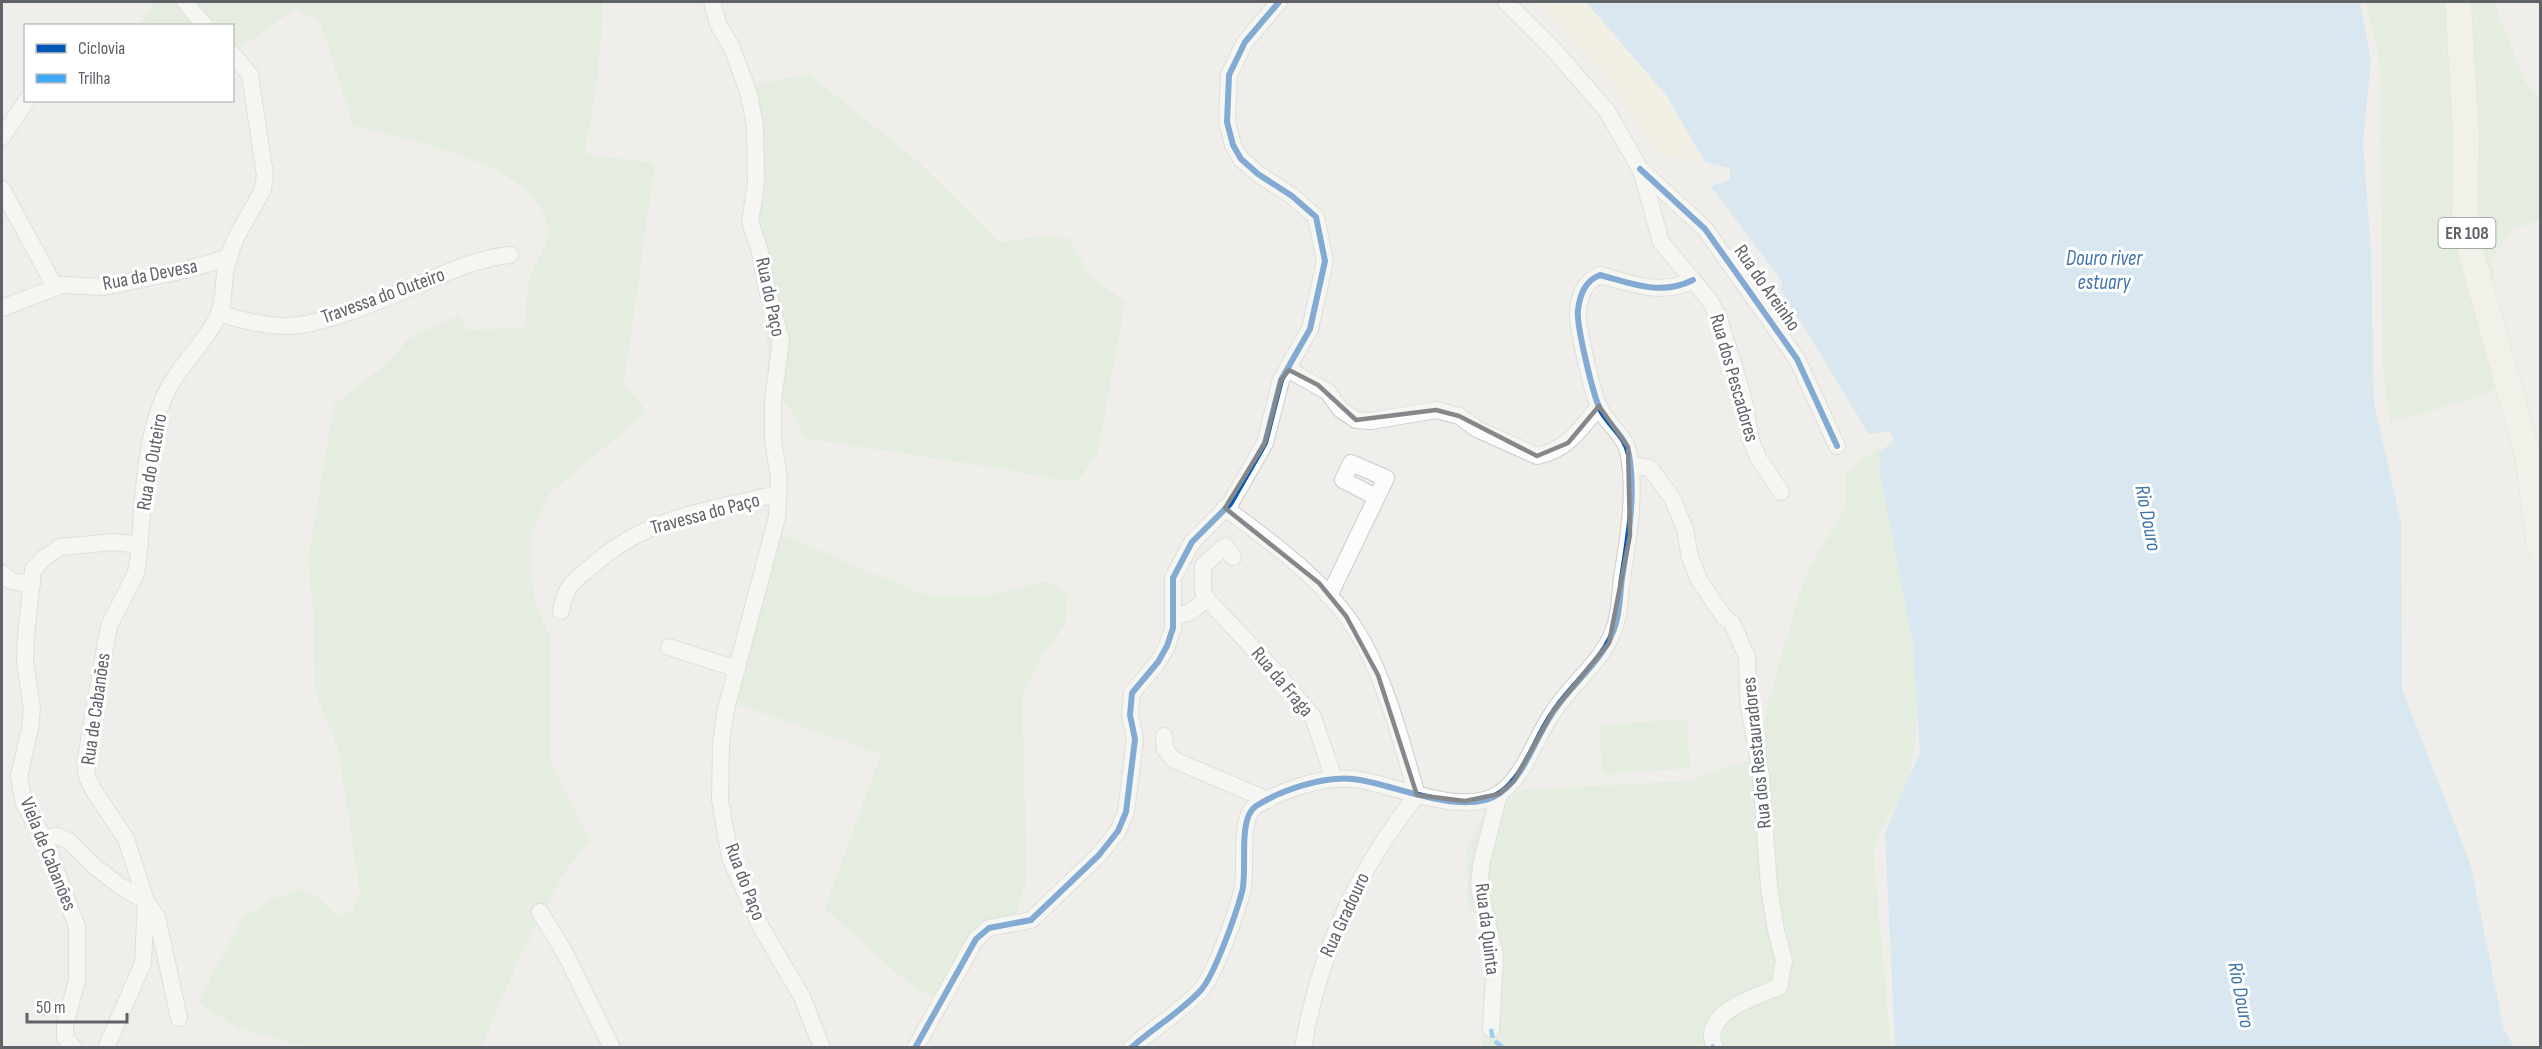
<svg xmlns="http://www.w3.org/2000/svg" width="2542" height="1049" viewBox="0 0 2542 1049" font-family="'Sofia Sans Condensed',sans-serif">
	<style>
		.green { fill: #d8ebd6 }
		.sand { fill: #f6f1e1 }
		.water { fill: #bfe0f9 }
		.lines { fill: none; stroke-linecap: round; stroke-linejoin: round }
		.street-casing { stroke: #cbcccc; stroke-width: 18 }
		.primary-casing { stroke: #d7ceb8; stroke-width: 27 }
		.street { stroke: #fdfcfc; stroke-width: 16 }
		.primary { stroke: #f4f2e9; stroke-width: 26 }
		.quiet { stroke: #3fa9f5; stroke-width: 4.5; stroke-dasharray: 9 4.5; stroke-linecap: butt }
		.cycleway-casing { stroke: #fff; stroke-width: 10 }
		.cycleway { stroke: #0057b8; stroke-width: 6 }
		.marked { fill: none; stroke: #84888a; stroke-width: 4.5; stroke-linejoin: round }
		.labels { text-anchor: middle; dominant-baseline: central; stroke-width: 6; stroke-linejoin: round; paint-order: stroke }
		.shield { fill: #fff; stroke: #8f9295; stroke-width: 1.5 }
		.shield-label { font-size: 18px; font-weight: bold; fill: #5f6368 }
		.street-label { font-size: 20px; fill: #5f6368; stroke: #fff }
		.water-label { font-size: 21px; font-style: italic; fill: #4174aa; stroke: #fff }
	</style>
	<rect width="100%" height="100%" fill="#efeeea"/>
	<g class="green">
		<path d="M 156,2 L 602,2 C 602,53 595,104 584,154 L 655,163 L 624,384 L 647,412 L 550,493 L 532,531 L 531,573 L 536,606 L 551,638 L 551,764 L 590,840 L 561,877 L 519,959 L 481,1047 L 305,1047 L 237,1027 L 198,1003 L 243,917 L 273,899 L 302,889 L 319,898 L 338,918 L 353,910 L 360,892 L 338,748 L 315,691 L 314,615 L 308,560 L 334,405 L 390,361 L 408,339 L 460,315 L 467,330 L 524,328 C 526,313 526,297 529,282 C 533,263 553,242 547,222 C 530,161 406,140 353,125 L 321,24 L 295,9 L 233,53 L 232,26 L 138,26 Z"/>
		<path d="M 2366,2 L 2494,2 L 2526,84 L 2540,99 L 2540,219 L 2509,231 L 2492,259 L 2496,323 L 2516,364 L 2489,393 L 2390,423 L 2383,370 L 2379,56 Z"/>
		<path d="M 809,74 L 916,160 L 1000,243 L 1043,235 L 1070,239 L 1089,276 L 1125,301 L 1098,452 L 1078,481 L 1053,479 L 1010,470 L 805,438 L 788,405 L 770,398 L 754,98 L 751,85 Z"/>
		<path d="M 1880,448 L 1926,685 L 1919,695 L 1915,743 L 1907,790 L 1884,825 L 1873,849 L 1891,1047 L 1481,1047 L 1485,1029 L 1487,919 L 1468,910 L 1467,848 L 1482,818 L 1521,790 L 1687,781 L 1757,757 L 1767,706 L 1804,578 L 1845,507 L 1845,472 Z"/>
		<path d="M 776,532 L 924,595 L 989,595 L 1046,581 L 1068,593 L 1065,625 L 1043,655 L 1022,697 L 1027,878 L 1012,928 L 981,927 L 941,1003 L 902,978 L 825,908 L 881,754 L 731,702 Z"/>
		<path d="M 1687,719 L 1690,768 L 1603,774 L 1599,725 Z"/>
	</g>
	<path class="sand" d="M 1538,2 L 1586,2 L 1666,95 L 1705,162 L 1655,152 L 1610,79 Z"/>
	<path class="water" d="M 1586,2 L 2360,2 L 2371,61 L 2363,142 L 2371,251 L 2374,403 L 2401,523 L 2402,689 L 2471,866 L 2504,1030 L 2514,1047 L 1895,1047 L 1885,832 L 1920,753 L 1913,644 L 1879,467 L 1881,452 L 1894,440 L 1890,431 L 1869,434 L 1781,290 L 1782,282 L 1711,186 L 1730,180 L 1730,168 L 1705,162 L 1666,95 Z"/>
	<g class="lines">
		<g class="street-casing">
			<g id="street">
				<path d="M 185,2 L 205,26"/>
				<path d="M 712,2 L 718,24 L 732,48 L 749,94 L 755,127 L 756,183 L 750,222 L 759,248 L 768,293 L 781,339 L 773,401 L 773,440 L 779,478 L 777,517 L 726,709 L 721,743 L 720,800 L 730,858 L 761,927 L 802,997 L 822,1048"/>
				<path d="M 1506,2 L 1554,50 L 1607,111 L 1640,169 L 1705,229 L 1797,359 L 1837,446"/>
				<path d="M 2,137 L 27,100"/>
				<path d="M 1641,170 L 1661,242 L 1710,301 L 1719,318 L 1743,396 L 1751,441 L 1759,459 L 1781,492"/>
				<path d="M 2,189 L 55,287"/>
				<path d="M 2,308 L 62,285 L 104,287 L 186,270 L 230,257"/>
				<path d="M 219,313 C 240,320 260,325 282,326 C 318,328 384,299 418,285 C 448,272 478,258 510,255"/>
				<path d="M 1289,370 L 1328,392 L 1340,409 L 1356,420 L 1371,421 L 1436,410 L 1459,416 L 1477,429 L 1537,456 C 1566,451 1582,428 1599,406"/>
				<path d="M 1630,465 L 1650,468 L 1672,498 L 1685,529 L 1690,557 L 1699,580 L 1724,617 L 1732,623 L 1747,657 L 1748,701 L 1761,775 L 1769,887 L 1776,930 L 1784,961 L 1779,987 C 1755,997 1699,1013 1715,1048"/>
				<path d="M 1225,508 C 1277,546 1334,587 1364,644 C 1389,691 1402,745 1417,795"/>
				<path d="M 1233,557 L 1225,546 L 1203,566 L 1203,590 L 1206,598 L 1281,678 L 1313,717 L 1334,779"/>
				<path d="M 2,573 L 11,581 L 32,584"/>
				<path d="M 1329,596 L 1386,478 L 1351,463 L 1343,480 L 1376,497"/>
				<path d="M 561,611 C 567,579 577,580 598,561 C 647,518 716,508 778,494"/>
				<path d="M 1173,615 C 1189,616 1196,608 1206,598"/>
				<path d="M 669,647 L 737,669"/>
				<path d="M 1164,736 L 1165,749 L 1174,760 L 1268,800"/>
				<path d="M 44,838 L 57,836 L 69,841 L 94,866 L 120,886 L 146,901 L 157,917 L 179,1018"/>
				<path d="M 540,912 L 565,953 L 612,1048"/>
				<path d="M 1491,1029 L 1495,956 L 1479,888 L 1481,865 L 1499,794"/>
				<path d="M 74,1048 L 65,1038 L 65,1025 L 77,980 L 77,927 L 44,838 L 24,804 L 19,776 L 30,729 L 32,708 L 25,662 L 26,635 L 33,570 L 44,558 L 60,547 L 114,542 L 140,545"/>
				<path d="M 106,1048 L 143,963 L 146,901 L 126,839 L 94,791 L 87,777 L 85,763 L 109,626 L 136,573 L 138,561 C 144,507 142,446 165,395 C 178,366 204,345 218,316 C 225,300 223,283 226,267 C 231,240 251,213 263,189 L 265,175 L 250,75 L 232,53"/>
				<path d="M 915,1048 L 976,939 L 989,928 L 1031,920 L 1099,855 L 1118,831 L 1126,812 L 1135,739 L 1130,715 L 1132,693 L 1158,662 L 1167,646 L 1173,628 L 1173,578 L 1192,542 L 1230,504 L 1265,443 L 1281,380 L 1310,329 L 1325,261 L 1316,217 L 1292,196 L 1258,174 L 1241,159 L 1233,145 L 1227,122 L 1229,75 L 1245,42 L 1279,2"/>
				<path d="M 1131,1048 C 1153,1028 1181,1012 1201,990 C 1215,974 1236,914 1242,892 C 1248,871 1237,818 1256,806 C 1281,790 1323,776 1353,779 C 1393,783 1464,819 1500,793 C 1525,776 1535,738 1552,714 C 1572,682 1606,660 1616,623 C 1620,609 1620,593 1622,578 C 1628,539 1636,496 1629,455 C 1626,436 1608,425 1600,409 C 1593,395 1576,324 1578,310 C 1580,294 1585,281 1600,275 C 1633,284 1661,296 1693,280"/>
				<path d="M 1303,1048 C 1319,952 1357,871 1417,795"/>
			</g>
		</g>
		<g class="primary-casing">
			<path id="primary" d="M 2458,2 L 2466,136 L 2465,220 L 2471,252 L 2528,456 L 2540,550"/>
		</g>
		<use href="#street" class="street"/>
		<use href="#primary" class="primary"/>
		<g class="quiet">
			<path d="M 1491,1029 L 1493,1040 L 1504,1048"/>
			<path d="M 1712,1048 L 1714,1045"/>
		</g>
		<g class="cycleway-casing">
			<g id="cycleway">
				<path d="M 1640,169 L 1705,229 L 1747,288 L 1797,359 L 1837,446"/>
				<path d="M 915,1048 L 976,939 L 989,928 L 1031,920 L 1099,855 L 1118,831 L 1126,812 L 1135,739 L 1130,715 L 1132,693 L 1158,662 L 1167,646 L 1173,628 L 1173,578 L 1192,542 L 1230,504 L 1265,443 L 1281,380 L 1310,329 L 1325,261 L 1316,217 L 1292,196 L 1258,174 L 1241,159 L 1233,145 L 1227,122 L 1229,75 L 1245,42 L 1279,2"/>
				<path d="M 1131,1048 C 1153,1028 1181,1012 1201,990 C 1215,974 1236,914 1242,892 C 1248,871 1237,818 1256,806 C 1281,790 1323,776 1353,779 C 1393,783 1464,819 1500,793 C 1525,776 1535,738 1552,714 C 1572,682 1606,660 1616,623 C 1620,609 1620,593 1622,578 C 1628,539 1636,496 1629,455 C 1626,436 1608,425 1600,409 C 1593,395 1576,324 1578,310 C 1580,294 1585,281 1600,275 C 1633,284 1661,296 1693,280"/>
			</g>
		</g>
		<use href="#cycleway" class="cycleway"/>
	</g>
	<path d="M0 0H2542V1049H0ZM 1289,370 L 1318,385 L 1356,420 L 1436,410 L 1459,416 L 1537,456 L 1568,443 L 1599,406 L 1628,447 L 1630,535 L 1609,643 L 1553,711 L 1514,781 L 1499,794 L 1465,801 L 1417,795 L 1378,675 L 1346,616 L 1319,583 L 1225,508 L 1265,443 L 1281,380 Z" fill="#efeeea" fill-opacity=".55" fill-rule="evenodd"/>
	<path class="marked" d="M 1289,370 L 1318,385 L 1356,420 L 1436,410 L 1459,416 L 1537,456 L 1568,443 L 1599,406 L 1628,447 L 1630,535 L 1609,643 L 1553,711 L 1514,781 L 1499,794 L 1465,801 L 1417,795 L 1378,675 L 1346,616 L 1319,583 L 1225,508 L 1265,443 L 1281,380 Z"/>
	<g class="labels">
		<rect class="shield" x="2438.5" y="218" width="57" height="30" rx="4.5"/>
		<g class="shield-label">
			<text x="2467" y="233">ER 108</text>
		</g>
		<g class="street-label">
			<text transform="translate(150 275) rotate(-11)">Rua da Devesa</text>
			<text transform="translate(1767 288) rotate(55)">Rua do Areinho</text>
			<text transform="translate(383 296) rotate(-20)">Travessa do Outeiro</text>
			<text transform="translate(770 297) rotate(78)">Rua do Paço</text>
			<text transform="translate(1734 378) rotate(74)">Rua dos Pescadores</text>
			<text transform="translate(152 462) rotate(-80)">Rua do Outeiro</text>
			<text transform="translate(705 514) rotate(-15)">Travessa do Paço</text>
			<text transform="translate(1282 682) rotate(50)">Rua da Fraga</text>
			<text transform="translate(96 709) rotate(-82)">Rua de Cabanões</text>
			<text transform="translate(1757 753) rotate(-96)">Rua dos Restauradores</text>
			<text transform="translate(48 854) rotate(68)">Viela de Cabanões</text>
			<text transform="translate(745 882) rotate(69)">Rua do Paço</text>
			<text transform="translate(1345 915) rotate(-65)">Rua Gradouro</text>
			<text transform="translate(1487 929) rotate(83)">Rua da Quinta</text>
		</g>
		<g class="water-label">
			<text x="2104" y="258">Douro river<tspan x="2104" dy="24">estuary</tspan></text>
			<text transform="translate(2148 518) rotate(79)">Rio Douro</text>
			<text transform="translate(2241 995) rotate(79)">Rio Douro</text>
		</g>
	</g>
	<rect width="2542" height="1049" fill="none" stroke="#5f6368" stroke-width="6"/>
	<rect x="24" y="24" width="210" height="78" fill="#ffffff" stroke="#bfc1c3" stroke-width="1.5"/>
	<rect x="36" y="44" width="30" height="9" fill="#0057b8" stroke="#bfc1c3" stroke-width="1.5"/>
	<text x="78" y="54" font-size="18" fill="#5f6368">Ciclovia</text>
	<rect x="36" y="74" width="30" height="9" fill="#3fa9f5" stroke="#bfc1c3" stroke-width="1.5"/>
	<text x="78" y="84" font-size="18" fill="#5f6368">Trilha</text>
	<path d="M27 1013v9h100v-9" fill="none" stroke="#5f6368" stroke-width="3"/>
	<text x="36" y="1013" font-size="18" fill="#5f6368" stroke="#ffffff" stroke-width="4.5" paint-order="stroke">50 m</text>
</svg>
